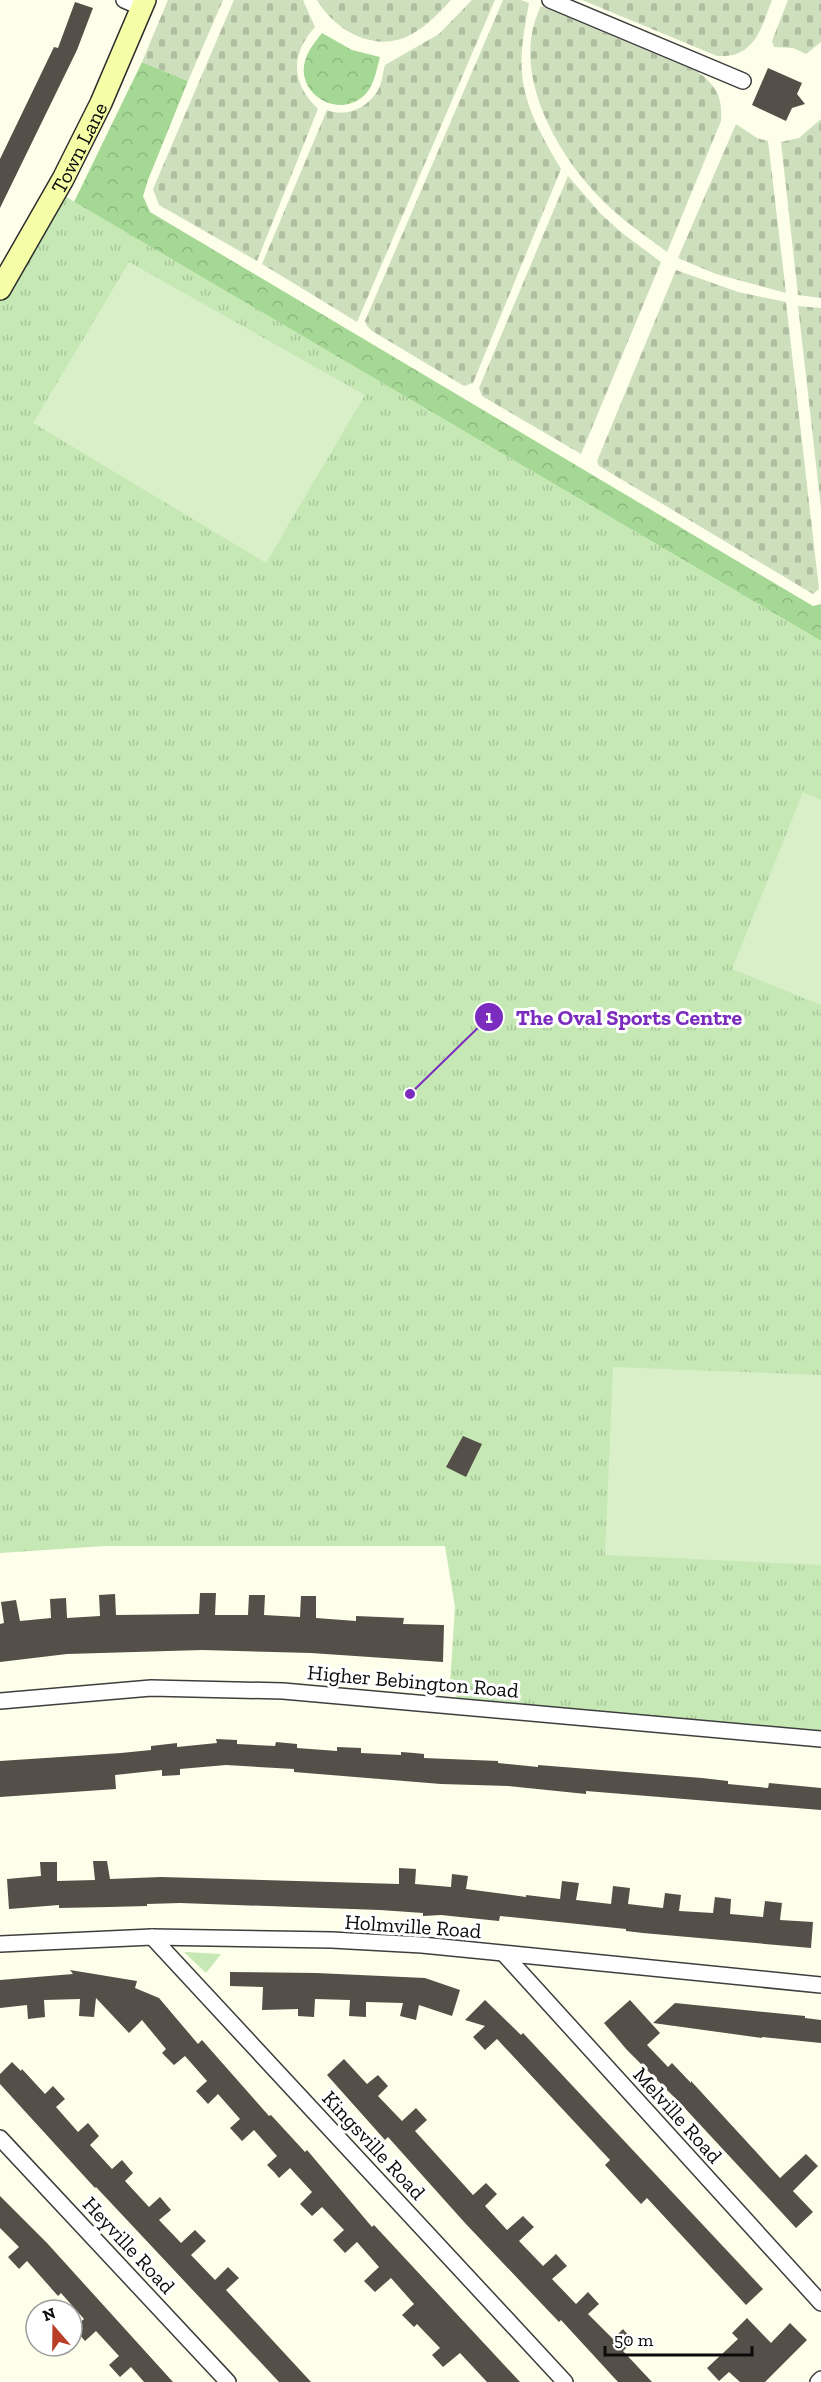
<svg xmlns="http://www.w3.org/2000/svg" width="821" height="2382" viewBox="0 0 821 2382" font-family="'Zilla Slab',serif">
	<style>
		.grass { fill: #c5e8b5 }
		.forest { fill: url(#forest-crowns) }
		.cemetery { fill: url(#cemetery-stones) }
		.park { fill: url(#park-tufts) }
		.pitch { fill: #d9efc7 }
		.building { fill: #544f48 }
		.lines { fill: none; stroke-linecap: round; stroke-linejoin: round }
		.street-casing { stroke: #3e3e3e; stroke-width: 18 }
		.secondary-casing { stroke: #2d2d2d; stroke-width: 24 }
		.street { stroke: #fff; stroke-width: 15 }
		.secondary { stroke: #f5fea6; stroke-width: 21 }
		.labels { text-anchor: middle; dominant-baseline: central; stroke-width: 6; stroke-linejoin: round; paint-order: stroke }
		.street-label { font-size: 21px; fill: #0b0b0b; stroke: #fff }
		.leader { fill: none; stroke: #7b2cbf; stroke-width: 2 }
		.callout-dot { fill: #7b2cbf; stroke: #fff; stroke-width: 2 }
		.mark-label { font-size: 18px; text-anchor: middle; font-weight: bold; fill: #fff }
		.callout-label { font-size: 22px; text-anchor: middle; font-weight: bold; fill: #7b2cbf; stroke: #fff; stroke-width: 6; stroke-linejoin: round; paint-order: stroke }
	</style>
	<defs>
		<pattern id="forest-crowns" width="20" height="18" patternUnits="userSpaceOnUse" patternTransform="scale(1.5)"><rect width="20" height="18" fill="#a5d895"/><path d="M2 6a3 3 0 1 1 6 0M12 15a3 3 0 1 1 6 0" fill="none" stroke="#8db87f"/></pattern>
		<pattern id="cemetery-stones" width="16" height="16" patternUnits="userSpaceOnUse" patternTransform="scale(1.5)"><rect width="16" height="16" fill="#cddfbd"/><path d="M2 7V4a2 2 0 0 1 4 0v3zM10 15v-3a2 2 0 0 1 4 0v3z" fill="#afbea1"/></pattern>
		<pattern id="park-tufts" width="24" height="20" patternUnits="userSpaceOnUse" patternTransform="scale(1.5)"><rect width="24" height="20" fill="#c5e8b5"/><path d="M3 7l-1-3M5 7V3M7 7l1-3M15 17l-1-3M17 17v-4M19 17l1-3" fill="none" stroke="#a8c69a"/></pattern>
	</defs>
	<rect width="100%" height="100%" fill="#feffea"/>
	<path class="grass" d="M 184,1952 L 185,1952 L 221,1954 L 206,1973 Z"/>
	<g class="forest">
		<path d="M 322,33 L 352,50 L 380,57 C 376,71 374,89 361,98 C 335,118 296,92 305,61 C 308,50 315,42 322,33 Z"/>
		<path d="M 142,62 L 188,81 L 148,180 L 143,196 L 150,212 L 813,606 L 821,604 L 821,641 L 74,202 Z"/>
	</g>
	<g class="cemetery">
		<path d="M 168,0 L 223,0 L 188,81 L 142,62 Z"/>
		<path d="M 234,0 L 303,0 L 315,27 C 290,55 291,83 318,109 L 257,261 L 159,205 L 153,189 Z"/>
		<path d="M 317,0 L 451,0 C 439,13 428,25 412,34 C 377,54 336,32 317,0 Z"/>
		<path d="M 472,0 L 495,0 L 357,322 L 262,264 L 327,110 C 348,119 374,105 381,83 C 383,77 383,71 385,65 L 439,34 Z"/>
		<path d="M 503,0 L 521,0 L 529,3 C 525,26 520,50 522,74 C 525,108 544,140 561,169 L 473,383 L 464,386 L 372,331 L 367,326 L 365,321 Z"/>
		<path d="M 582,0 L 772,0 C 760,30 755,58 717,56 Z"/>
		<path d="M 788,0 L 821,0 L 821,42 L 806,54 L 793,48 L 774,47 L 772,41 Z"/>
		<path d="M 541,6 L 698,72 C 716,85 723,98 721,121 L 667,252 C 640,232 612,213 590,187 C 550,141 511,66 541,6 Z"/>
		<path d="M 821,119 L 821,298 L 798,295 L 781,142 L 799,138 Z"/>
		<path d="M 736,124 L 757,138 L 768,141 L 786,293 L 716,274 L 678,258 Z"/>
		<path d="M 568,176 L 600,213 L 622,233 L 661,262 L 581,454 L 482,396 L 479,388 Z"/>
		<path d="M 676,270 L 738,292 L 786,302 L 819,589 L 813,594 L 599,466 L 597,461 Z"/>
		<path d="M 798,306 L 821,308 L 821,508 Z"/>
	</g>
	<path class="park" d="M 56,191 L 821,641 L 821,1739 L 462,1706 L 450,1685 L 455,1607 L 445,1546 L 105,1546 L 0,1553 L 0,289 Z"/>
	<g class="pitch">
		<path d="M 129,262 L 365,395 L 266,563 L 33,423 Z"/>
		<path d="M 803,792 L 821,800 L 821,1005 L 732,969 Z"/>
		<path d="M 613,1367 L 821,1375 L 821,1565 L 605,1555 Z"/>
	</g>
	<g class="building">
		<path d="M 75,2 L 93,8 L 77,50 L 0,208 L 0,159 L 54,47 L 58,48 Z"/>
		<path d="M 768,68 L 802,83 L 797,94 L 805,104 L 792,108 L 786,121 L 752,105 Z"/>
		<path d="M 463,1436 L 482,1444 L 466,1477 L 446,1467 Z"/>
		<path d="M 200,1593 L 216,1593 L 215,1615 L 248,1615 L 249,1595 L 265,1595 L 264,1615 L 300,1617 L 301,1596 L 316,1596 L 316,1618 L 356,1621 L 356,1616 L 404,1618 L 403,1624 L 444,1625 L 443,1662 L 311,1653 L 202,1650 L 67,1654 L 0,1662 L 0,1624 L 4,1623 L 1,1602 L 16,1600 L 20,1621 L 51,1618 L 50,1599 L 66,1598 L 67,1618 L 100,1616 L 99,1595 L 115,1594 L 116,1615 L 199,1614 Z"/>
		<path d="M 216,1739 L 237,1740 L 237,1744 L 275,1746 L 276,1742 L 297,1744 L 297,1748 L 337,1751 L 337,1747 L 361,1748 L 361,1753 L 401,1755 L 401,1752 L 414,1753 L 424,1754 L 424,1758 L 498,1761 L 498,1763 L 538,1767 L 538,1765 L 702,1778 L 728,1781 L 728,1784 L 768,1788 L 769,1783 L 821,1788 L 821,1810 L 586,1791 L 586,1794 L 508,1786 L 441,1784 L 294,1772 L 294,1769 L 226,1765 L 180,1769 L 180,1775 L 162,1776 L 162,1770 L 115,1775 L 116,1789 L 0,1797 L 0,1761 L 121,1753 L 151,1750 L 151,1746 L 177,1743 L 177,1747 L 217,1743 Z"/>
		<path d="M 93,1861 L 107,1861 L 110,1879 L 161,1877 L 399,1884 L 399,1868 L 416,1869 L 415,1884 L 451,1887 L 452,1874 L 468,1876 L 466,1889 L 526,1897 L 526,1895 L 560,1899 L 562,1881 L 579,1883 L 576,1900 L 611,1904 L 613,1886 L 630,1888 L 628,1904 L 663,1908 L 665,1893 L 681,1895 L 679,1911 L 713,1913 L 715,1897 L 731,1899 L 730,1914 L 763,1917 L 765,1901 L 782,1903 L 780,1920 L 813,1922 L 811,1948 L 643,1933 L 626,1931 L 626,1929 L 500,1916 L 499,1921 L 441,1915 L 423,1916 L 423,1913 L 380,1910 L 180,1903 L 147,1904 L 147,1906 L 109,1907 L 59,1908 L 59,1905 L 9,1909 L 7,1879 L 41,1876 L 40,1862 L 57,1862 L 57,1881 L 95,1880 Z"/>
		<path d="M 70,1970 L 137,1981 L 135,1988 L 159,1998 L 198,2044 L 202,2040 L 269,2116 L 271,2115 L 305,2152 L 307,2150 L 372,2227 L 374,2225 L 520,2382 L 487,2382 L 460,2353 L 443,2367 L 432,2355 L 440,2348 L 417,2324 L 414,2327 L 402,2315 L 414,2304 L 391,2278 L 375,2292 L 364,2281 L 379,2267 L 357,2242 L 345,2253 L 333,2240 L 344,2230 L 322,2207 L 312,2216 L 300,2204 L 312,2192 L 290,2168 L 279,2178 L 274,2172 L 267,2165 L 277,2156 L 254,2130 L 242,2141 L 230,2128 L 240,2119 L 218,2094 L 208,2104 L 196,2091 L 207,2081 L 185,2056 L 174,2065 L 162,2053 L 166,2049 L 142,2020 L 129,2033 L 96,1998 L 94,2017 L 79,2016 L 80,1999 L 44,2000 L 45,2017 L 28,2019 L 27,2005 L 0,2008 L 0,1980 L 73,1974 Z"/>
		<path d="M 230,1972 L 316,1973 L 425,1978 L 460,1990 L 452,2016 L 419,2005 L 416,2020 L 400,2016 L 403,2003 L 366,2002 L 366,2017 L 349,2016 L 350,2000 L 315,1999 L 314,2017 L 298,2016 L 298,2009 L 262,2010 L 263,1987 L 230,1986 Z"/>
		<path d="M 485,2000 L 521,2035 L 523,2033 L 763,2289 L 746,2305 L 647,2198 L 641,2204 L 605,2165 L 610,2160 L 497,2039 L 485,2050 L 473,2037 L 485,2026 L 465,2020 Z"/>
		<path d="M 630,2000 L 660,2033 L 647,2045 L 668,2067 L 672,2063 L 691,2083 L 691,2081 L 780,2178 L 806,2154 L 818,2166 L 793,2191 L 813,2212 L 796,2228 L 680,2103 L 627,2050 L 604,2023 Z"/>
		<path d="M 675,2003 L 805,2016 L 805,2018 L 821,2020 L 821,2043 L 762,2037 L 762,2038 L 653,2023 Z"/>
		<path d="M 344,2059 L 367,2084 L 378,2075 L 388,2086 L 378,2096 L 402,2121 L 416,2108 L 427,2120 L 415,2131 L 473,2195 L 486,2183 L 497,2194 L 485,2206 L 507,2230 L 523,2216 L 534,2227 L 519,2241 L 543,2266 L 556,2254 L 567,2266 L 552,2279 L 576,2304 L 588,2292 L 599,2304 L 588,2314 L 613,2339 L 623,2329 L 628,2335 L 634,2341 L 623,2351 L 652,2382 L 618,2382 L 561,2320 L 559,2322 L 465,2223 L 388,2137 L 385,2140 L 327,2075 Z"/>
		<path d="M 12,2062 L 21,2071 L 22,2069 L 45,2094 L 53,2086 L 65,2099 L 56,2107 L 78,2132 L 88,2123 L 99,2136 L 90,2145 L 112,2169 L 122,2160 L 133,2173 L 125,2181 L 149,2207 L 160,2197 L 171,2210 L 159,2220 L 181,2243 L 195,2230 L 206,2241 L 191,2255 L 215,2280 L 228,2267 L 239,2278 L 226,2290 L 311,2382 L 279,2382 L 96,2187 L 95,2188 L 0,2084 L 0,2074 Z"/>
		<path d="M 0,2196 L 47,2243 L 173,2382 L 144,2382 L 131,2367 L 120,2377 L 109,2365 L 119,2356 L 96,2331 L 85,2341 L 74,2328 L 84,2319 L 61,2293 L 58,2296 L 27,2261 L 19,2269 L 8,2257 L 19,2247 L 0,2228 Z"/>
		<path d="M 747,2318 L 771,2343 L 790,2323 L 807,2340 L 765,2382 L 740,2382 L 729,2372 L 719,2381 L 707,2368 L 738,2339 L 732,2333 Z"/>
	</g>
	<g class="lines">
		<g class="street-casing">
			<g id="street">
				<path d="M 124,0 L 142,8"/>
				<path d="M 550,0 L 743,81"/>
				<path d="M 0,1701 L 151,1688 L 283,1691 L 821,1739"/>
				<path d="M 152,1937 L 565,2382"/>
				<path d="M 0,1944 L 152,1937 L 332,1940 L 422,1945 L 821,1985"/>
				<path d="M 504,1954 L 821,2303"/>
				<path d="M 0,2138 L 228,2382"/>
				<path d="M 818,2382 L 821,2379"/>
			</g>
		</g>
		<g class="secondary-casing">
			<g id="secondary">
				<path id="s1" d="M 0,289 L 63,179 L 101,103 L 145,0"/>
			</g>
		</g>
		<use href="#street" class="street"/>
		<use href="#secondary" class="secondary"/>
	</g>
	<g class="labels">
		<g class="street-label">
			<text stroke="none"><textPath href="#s1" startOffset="162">Town Lane</textPath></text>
			<text transform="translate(413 1681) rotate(5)">Higher Bebington Road</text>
			<text transform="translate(413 1926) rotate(4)">Holmville Road</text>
			<text transform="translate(678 2115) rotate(48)">Melville Road</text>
			<text transform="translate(374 2145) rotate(47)">Kingsville Road</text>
			<text transform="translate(129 2245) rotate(47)">Heyville Road</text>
		</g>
	</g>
	<path class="leader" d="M410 1094L489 1017"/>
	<g class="callout-dot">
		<circle cx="410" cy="1094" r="6"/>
		<circle cx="489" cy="1017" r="15"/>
	</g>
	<g class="mark-label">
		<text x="489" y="1023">1</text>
	</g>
	<g class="callout-label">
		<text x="629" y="1025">The Oval Sports Centre</text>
	</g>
	<g transform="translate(54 2328) rotate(340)"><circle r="28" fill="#ffffff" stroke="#9d9d9d" stroke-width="1.5"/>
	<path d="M0-4.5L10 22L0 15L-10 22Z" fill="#b83e27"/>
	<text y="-9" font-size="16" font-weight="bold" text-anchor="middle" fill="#0b0b0b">N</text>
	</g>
	<path d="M605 2346v9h147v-9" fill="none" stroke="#0b0b0b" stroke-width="3"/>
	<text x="614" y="2346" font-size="18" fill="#0b0b0b" stroke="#ffffff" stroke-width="4.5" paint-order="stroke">50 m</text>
</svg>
